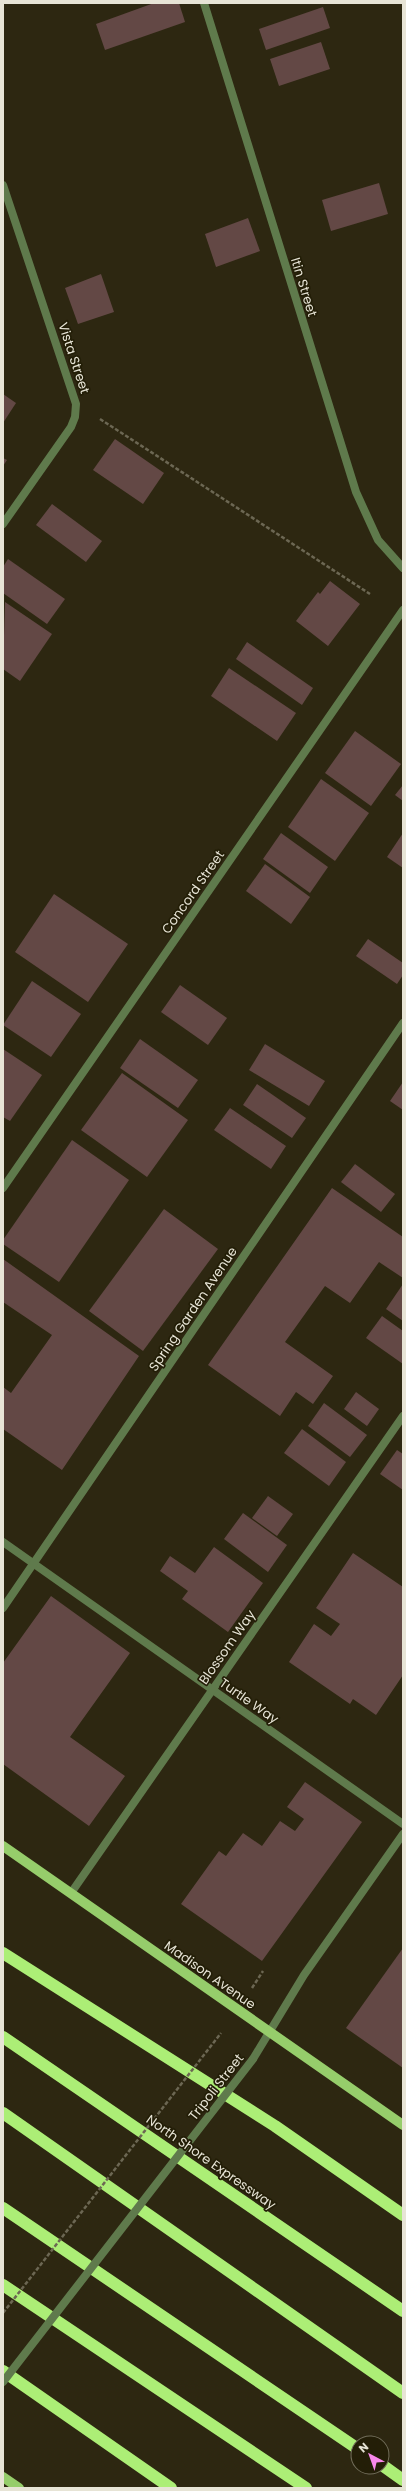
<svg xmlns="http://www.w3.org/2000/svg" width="406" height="2491" viewBox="0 0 406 2491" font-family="Poppins,sans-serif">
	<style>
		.building { fill: #634845 }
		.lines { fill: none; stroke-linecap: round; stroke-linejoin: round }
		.path { stroke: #6c6753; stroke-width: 2.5; stroke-dasharray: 4 2; stroke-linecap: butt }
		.lane { stroke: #5f7a4c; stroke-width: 8 }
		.street { stroke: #5f7a4c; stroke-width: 8 }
		.primary { stroke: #96cd6b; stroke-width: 10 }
		.highway { stroke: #acee76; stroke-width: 12 }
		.path-bridge { stroke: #6c6753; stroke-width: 2.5; stroke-dasharray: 4 2; stroke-linecap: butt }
		.street-bridge { stroke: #5f7a4c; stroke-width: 8 }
		.labels { text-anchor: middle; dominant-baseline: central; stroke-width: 3.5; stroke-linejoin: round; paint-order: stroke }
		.street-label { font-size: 13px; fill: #e7e4d6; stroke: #231e07 }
	</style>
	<rect width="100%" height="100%" fill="#2d2711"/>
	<g class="building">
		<path d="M 154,3 L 179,3 L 185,22 L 105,50 L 96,24 Z"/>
		<path d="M 323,7 L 330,28 L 266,50 L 259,29 Z"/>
		<path d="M 321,42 L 330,69 L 279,86 L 270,59 Z"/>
		<path d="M 379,183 L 388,214 L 331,231 L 322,200 Z"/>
		<path d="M 248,218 L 260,251 L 216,267 L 205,234 Z"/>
		<path d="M 101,274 L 114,312 L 78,324 L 65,288 Z"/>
		<path d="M 3,394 L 16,403 L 3,423 Z"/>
		<path d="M 115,439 L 164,473 L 143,504 L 93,470 Z"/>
		<path d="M 3,458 L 7,460 L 3,466 Z"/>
		<path d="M 52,504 L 102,541 L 86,562 L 36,525 Z"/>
		<path d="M 8,559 L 65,599 L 47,624 L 3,593 L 3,567 Z"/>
		<path d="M 330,581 L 360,604 L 328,646 L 296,621 L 318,592 L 320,594 Z"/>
		<path d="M 5,602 L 52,634 L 20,681 L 3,669 Z"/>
		<path d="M 247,642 L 313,688 L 302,705 L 236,659 Z"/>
		<path d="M 229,668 L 296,713 L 277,741 L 211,696 Z"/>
		<path d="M 355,731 L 401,764 L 371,806 L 325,773 Z"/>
		<path d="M 321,779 L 369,813 L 335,861 L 288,827 Z"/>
		<path d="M 403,785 L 403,801 L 395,795 Z"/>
		<path d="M 281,833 L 328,867 L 310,893 L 263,859 Z"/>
		<path d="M 403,833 L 403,868 L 387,857 Z"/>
		<path d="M 265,864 L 310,897 L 291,924 L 246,891 Z"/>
		<path d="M 54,894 L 128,944 L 88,1002 L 15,952 Z"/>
		<path d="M 368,939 L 403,963 L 403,975 L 397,984 L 356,956 Z"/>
		<path d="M 32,981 L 81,1014 L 51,1057 L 3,1025 Z"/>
		<path d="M 180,985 L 227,1018 L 208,1045 L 161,1012 Z"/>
		<path d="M 140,1039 L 198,1080 L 178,1108 L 120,1068 Z"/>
		<path d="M 265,1044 L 325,1081 L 309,1106 L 249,1070 Z"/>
		<path d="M 3,1049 L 42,1075 L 10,1121 L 3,1117 Z"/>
		<path d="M 122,1073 L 188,1120 L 147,1177 L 81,1130 Z"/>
		<path d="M 403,1082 L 403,1110 L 390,1101 Z"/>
		<path d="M 257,1084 L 306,1118 L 292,1138 L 243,1105 Z"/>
		<path d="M 230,1108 L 286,1146 L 271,1169 L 214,1130 Z"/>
		<path d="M 72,1140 L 129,1180 L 59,1282 L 3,1244 L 3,1240 Z"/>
		<path d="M 355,1164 L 395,1194 L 381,1212 L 341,1182 Z"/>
		<path d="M 332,1188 L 403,1237 L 403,1278 L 379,1262 L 350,1303 L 325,1286 L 285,1342 L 333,1376 L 313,1404 L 296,1392 L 280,1416 L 208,1365 Z"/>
		<path d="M 164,1209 L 218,1249 L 143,1351 L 89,1311 Z"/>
		<path d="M 3,1259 L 139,1356 L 62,1470 L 3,1429 L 3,1387 L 11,1393 L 52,1335 L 3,1302 Z"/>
		<path d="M 403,1284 L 403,1321 L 386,1309 Z"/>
		<path d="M 382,1316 L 403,1331 L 403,1364 L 366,1338 Z"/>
		<path d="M 356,1392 L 379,1409 L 367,1426 L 344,1409 Z"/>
		<path d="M 324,1403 L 367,1435 L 350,1457 L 308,1426 Z"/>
		<path d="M 302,1429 L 346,1462 L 329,1486 L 284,1453 Z"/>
		<path d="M 397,1450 L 403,1454 L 403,1490 L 380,1474 Z"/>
		<path d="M 268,1496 L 293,1514 L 277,1536 L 252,1518 Z"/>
		<path d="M 243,1513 L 287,1545 L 268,1572 L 224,1539 Z"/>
		<path d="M 214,1547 L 263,1583 L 228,1632 L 182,1599 L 188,1591 L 160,1571 L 170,1556 L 195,1573 Z"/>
		<path d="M 353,1553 L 403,1587 L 403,1675 L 376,1715 L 353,1699 L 350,1704 L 289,1662 L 314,1624 L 331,1636 L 340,1624 L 316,1608 Z"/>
		<path d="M 51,1596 L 130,1653 L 70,1737 L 125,1776 L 89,1826 L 3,1764 L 3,1663 Z"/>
		<path d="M 305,1782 L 362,1822 L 262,1961 L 181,1904 L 219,1851 L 226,1856 L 243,1833 L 262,1846 L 280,1821 L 295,1831 L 304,1819 L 287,1807 Z"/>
		<path d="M 403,1948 L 403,2068 L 346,2028 Z"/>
	</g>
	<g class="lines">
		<g class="path">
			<path d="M 100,419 L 370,594"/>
			<path d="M 252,1988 L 263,1971"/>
		</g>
		<g class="lane">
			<path d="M 3,1542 L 403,1824"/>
			<path d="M 71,1893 L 403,1416"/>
		</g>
		<g class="street">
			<path d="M 204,3 L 356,492 L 378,540 L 403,568"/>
			<path d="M 3,185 L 76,404 L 75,417 L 71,427 L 3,524"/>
			<path d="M 3,1188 L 403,610"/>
			<path d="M 3,1608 L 403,1023"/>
			<path d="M 253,2059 L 304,1975 L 403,1834"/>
		</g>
		<g class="primary">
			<path d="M 3,1846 L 403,2125"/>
			<path d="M 3,2477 L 19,2488"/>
		</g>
		<g class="highway">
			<path d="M 3,1953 L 275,2126 L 403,2215"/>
			<path d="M 3,2037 L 403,2311"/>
			<path d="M 3,2113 L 403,2393"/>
			<path d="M 3,2208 L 358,2449"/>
			<path d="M 3,2285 L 306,2488"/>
			<path d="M 3,2371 L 171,2488"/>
			<path d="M 382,2465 L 403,2480"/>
		</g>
		<path class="path-bridge" d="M 3,2313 L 221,2033"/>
		<path class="street-bridge" d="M 3,2382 L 253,2059"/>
	</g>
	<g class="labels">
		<g class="street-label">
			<text transform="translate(304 287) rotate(73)">Itin Street</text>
			<text transform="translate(74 358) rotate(72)">Vista Street</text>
			<text transform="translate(193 892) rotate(-55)">Concord Street</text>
			<text transform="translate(193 1309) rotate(-56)">Spring Garden Avenue</text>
			<text transform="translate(227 1647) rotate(-55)">Blossom Way</text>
			<text transform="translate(249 1701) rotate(35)">Turtle Way</text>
			<text transform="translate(210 1975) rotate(35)">Madison Avenue</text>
			<text transform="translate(216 2087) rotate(-52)">Tripoli Street</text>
			<text transform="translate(211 2162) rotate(35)">North Shore Expressway</text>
		</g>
	</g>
	<rect width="406" height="2491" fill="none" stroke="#e7e4d6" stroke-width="8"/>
	<g transform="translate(370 2455) rotate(319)"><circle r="19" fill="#231e07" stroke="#716d5a"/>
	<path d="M0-3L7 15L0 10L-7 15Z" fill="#f888ea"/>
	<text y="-6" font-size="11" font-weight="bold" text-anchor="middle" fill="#e7e4d6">N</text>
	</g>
</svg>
